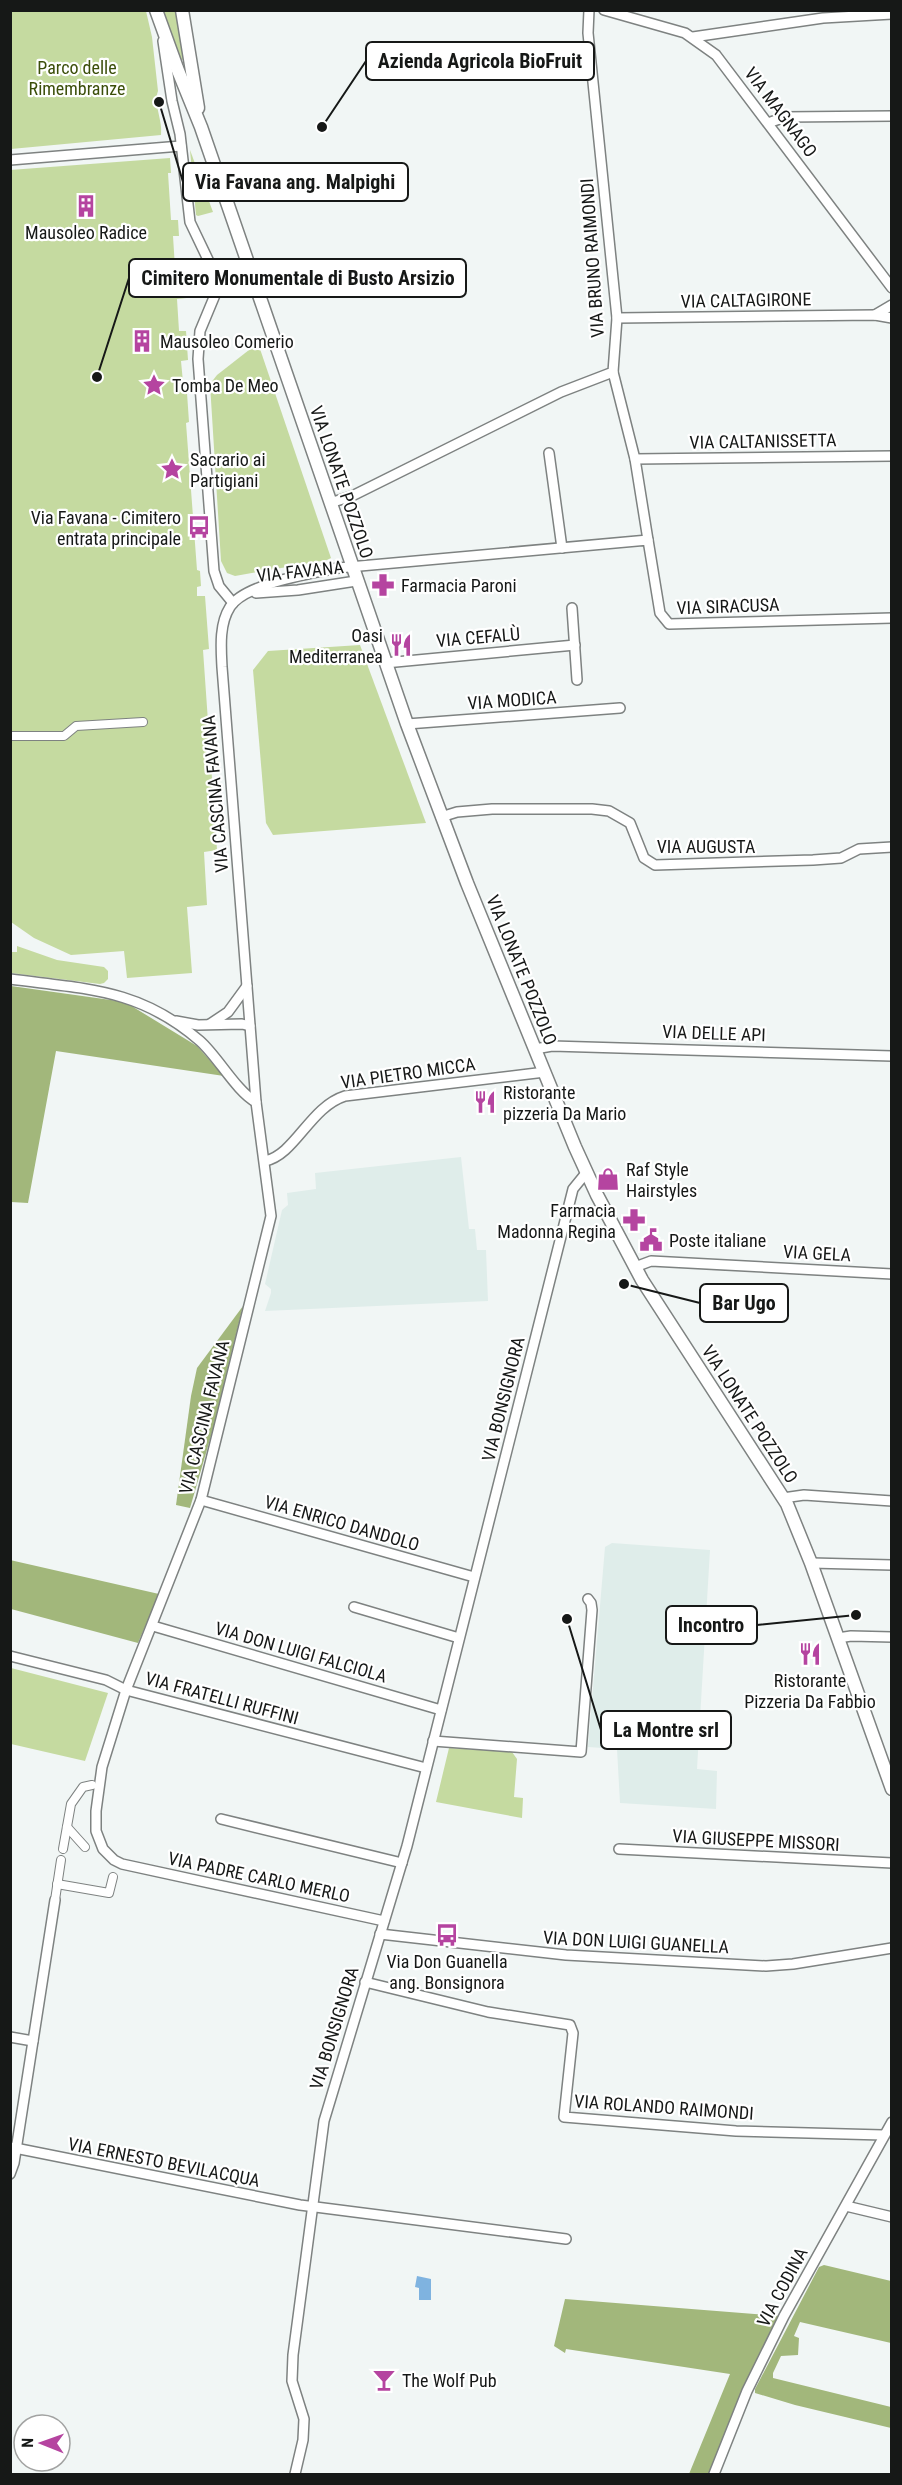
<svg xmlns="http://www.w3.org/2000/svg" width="902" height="2485" viewBox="0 0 902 2485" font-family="'Roboto Condensed',sans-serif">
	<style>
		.built { fill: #dfedea }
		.green { fill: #c5daa0 }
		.forest { fill: #a2b77b }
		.water { fill: #7fb3e0 }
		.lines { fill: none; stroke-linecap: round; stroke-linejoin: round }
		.pedestrian-casing { stroke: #7e8281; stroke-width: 10 }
		.minor-casing { stroke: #7e8281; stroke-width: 12 }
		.tertiary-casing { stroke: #7e8281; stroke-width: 15 }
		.pedestrian { stroke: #fff; stroke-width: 8 }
		.minor { stroke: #fff; stroke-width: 9 }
		.tertiary { stroke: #fff; stroke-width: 12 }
		.labels { text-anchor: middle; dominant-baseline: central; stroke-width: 4.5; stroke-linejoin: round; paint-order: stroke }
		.park-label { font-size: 18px; fill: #3b4e09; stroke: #fff }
		.street-label { font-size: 18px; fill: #161817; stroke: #fff }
		.poi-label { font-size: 18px; fill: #161817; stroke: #fff; text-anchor: start }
		.leader { fill: none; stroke: #161817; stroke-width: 2 }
		.callout-dot { fill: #161817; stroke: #fff; stroke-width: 2 }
		.callout { fill: #fff; stroke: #161817; stroke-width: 2 }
		.callout-label { font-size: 20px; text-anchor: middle; font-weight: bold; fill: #161817 }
	</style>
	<rect width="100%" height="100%" fill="#f1f6f5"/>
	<g class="built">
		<path d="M 461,1157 L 469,1229 L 475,1229 L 477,1250 L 486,1250 L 488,1301 L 265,1311 L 271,1293 L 271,1289 L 265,1284 L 282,1210 L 288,1205 L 287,1193 L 316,1189 L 315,1173 Z"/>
		<path d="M 612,1543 L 710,1550 L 697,1769 L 717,1771 L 716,1809 L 620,1803 L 617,1749 L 588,1747 L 605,1547 Z"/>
	</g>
	<g class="green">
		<path d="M 11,10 L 146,11 L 152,37 L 158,91 C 153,104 163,120 161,135 L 11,149 Z"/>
		<path d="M 162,11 L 177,11 L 185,61 L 179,58 Z"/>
		<path d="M 190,150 L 213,212 L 198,216 L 196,215 Z"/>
		<path d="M 170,158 L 171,173 L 168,173 L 171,220 L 178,220 L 179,236 L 173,236 L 175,268 L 204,267 L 206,296 L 177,299 L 179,331 L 186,331 L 188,360 L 181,361 L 184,393 L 187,393 L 189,422 L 186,423 L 197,570 L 200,571 L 201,586 L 197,587 L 197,596 L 205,596 L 209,649 L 203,650 L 217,850 L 204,852 L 207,905 L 187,907 L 192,973 L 127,978 L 124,951 L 71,955 L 34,938 L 11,922 L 10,170 Z"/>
		<path d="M 258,343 L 331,558 L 327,560 L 235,576 L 227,573 L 221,561 L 210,384 L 217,375 Z"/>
		<path d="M 360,645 L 426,823 L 273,835 L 266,823 L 253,670 L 268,651 Z"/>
		<path d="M 17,946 L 57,960 L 104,967 L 108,971 L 108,979 L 104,983 L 100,984 L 11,973 L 11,952 L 17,952 Z"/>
		<path d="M 11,1668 L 108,1693 L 85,1761 L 11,1744 Z"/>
		<path d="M 449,1748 L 512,1752 L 517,1759 L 514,1797 L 523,1798 L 522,1818 L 436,1802 Z"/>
	</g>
	<g class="forest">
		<path d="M 11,986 L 125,1002 L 197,1046 L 224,1076 L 56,1051 L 28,1203 L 11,1202 Z"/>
		<path d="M 243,1306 L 213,1429 L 190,1508 L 176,1505 L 191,1396 L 197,1368 Z"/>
		<path d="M 10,1560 L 159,1594 L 138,1643 L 11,1609 Z"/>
		<path d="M 824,2265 L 891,2281 L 891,2343 L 800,2322 L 794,2336 L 799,2338 L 798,2355 L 781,2356 L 773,2373 L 773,2378 L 891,2407 L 891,2428 L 795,2405 L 755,2393 L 755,2389 L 819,2267 Z"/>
		<path d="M 565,2299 L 781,2316 L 714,2474 L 689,2474 L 730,2374 L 566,2349 L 565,2353 L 554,2346 Z"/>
	</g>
	<path class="water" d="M 417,2276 L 431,2279 L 431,2300 L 419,2300 L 419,2288 L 415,2287 Z"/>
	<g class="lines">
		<g class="pedestrian-casing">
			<g id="pedestrian">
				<path d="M 10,736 L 64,736 L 76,726 L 143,722"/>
				<path d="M 67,1827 L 85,1847"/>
				<path d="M 63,1849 L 71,1804 L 83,1787 L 92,1785"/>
				<path d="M 57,1884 L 109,1893 L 113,1877"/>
				<path d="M 55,1900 L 61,1860"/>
			</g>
		</g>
		<g class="minor-casing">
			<g id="minor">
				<path d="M 604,10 L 685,33 L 716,55 L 892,288"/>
				<path d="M 693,37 L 823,18 L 892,14"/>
				<path d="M 163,41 L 172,101 L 180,134 L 190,222 L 212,268 L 215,280 L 215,295 L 200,331 L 198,359 L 214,571 L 219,586 L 233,603"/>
				<path d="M 768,123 L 785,117 L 892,116"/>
				<path d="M 10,160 L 181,146"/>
				<path d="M 875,315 L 892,305"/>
				<path d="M 617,318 L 875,315 L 892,318"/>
				<path d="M 613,372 L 635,459 L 648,540"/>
				<path d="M 549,453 L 562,548"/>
				<path d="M 635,459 L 892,456"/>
				<path d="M 330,503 L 352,496 L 561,392 L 613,372 L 617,318 L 588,33 L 589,10"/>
				<path d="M 256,593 L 298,590 L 356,581"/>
				<path d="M 572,608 L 577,680"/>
				<path d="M 385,663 L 575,645"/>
				<path d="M 407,724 L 620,708"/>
				<path d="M 441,817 L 457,812 L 492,809 L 592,809 L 609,811 L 630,823 L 644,858 L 655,865 L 813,860 L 841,858 L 859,849 L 892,847"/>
				<path d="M 10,979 C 85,989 139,988 200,1041 C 218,1057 237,1092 256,1102"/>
				<path d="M 176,1021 L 198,1025 L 242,1024 L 250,1026"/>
				<path d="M 210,1024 L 228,1012 L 247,986"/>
				<path d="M 535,1049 L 552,1046 L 892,1056"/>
				<path d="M 265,1161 C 295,1155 310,1107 345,1096 L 545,1072"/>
				<path d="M 635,1267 L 651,1261 L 892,1274"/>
				<path d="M 783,1498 L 804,1495 L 892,1501"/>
				<path d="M 201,1500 L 474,1577"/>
				<path d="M 811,1563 L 892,1565"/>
				<path d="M 354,1607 L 459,1638"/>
				<path d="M 153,1626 L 441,1710"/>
				<path d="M 838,1638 L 851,1636 L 892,1637"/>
				<path d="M 10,1656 L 106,1680 L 126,1690 L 426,1768"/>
				<path d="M 433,1741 L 581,1752 L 592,1610 L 591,1603 L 588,1599"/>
				<path d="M 221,1819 L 402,1863"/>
				<path d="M 619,1849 L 892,1863"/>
				<path d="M 384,1921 L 122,1864 L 114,1860 L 103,1849 L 96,1831 L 96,1811 L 102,1767 L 126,1690 L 201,1500 L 271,1216 L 256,1102 L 222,667 C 221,648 219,624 230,607 C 244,584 312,573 338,568 L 648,540 L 660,613 L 669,624 L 892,618"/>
				<path d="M 380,1934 L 566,1955 L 766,1966 L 793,1964 L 892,1948"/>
				<path d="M 365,1982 L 488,2012 L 570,2025 L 573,2033 L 564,2117 L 736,2131 L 883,2135"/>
				<path d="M 10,2037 L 33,2041"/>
				<path d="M 10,2147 L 300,2205 L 566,2239"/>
				<path d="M 10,2174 L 14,2163 L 55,1900"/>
				<path d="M 846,2206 L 892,2217"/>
				<path d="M 295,2474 L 303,2440 L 304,2419 L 292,2381 L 293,2355 L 324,2121 L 407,1846 L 573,1189 L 586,1173"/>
				<path d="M 714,2474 L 747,2391 L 784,2316 L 892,2122"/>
			</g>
		</g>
		<g class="tertiary-casing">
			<g id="tertiary">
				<path d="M 156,10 L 177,68 L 201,127 L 407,724 L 467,883 L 575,1147 L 597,1195 L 642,1280 L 787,1504 L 811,1563 L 892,1789"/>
				<path d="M 182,10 L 198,108"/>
			</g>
		</g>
		<use href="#pedestrian" class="pedestrian"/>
		<use href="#minor" class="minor"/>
		<use href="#tertiary" class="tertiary"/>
	</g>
	<defs>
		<g id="building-bare" transform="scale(1.8)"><path d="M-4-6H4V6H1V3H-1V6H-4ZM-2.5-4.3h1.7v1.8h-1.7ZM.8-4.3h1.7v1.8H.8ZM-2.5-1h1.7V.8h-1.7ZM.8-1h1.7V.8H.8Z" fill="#b544a0" stroke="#fff" stroke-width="2.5" paint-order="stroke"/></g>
		<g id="sight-bare" transform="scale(1.8)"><path d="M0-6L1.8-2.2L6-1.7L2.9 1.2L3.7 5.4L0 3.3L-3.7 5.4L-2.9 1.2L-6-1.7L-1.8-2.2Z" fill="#b544a0" stroke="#fff" stroke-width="2.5" paint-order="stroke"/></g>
		<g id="bus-bare" transform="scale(1.8)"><path d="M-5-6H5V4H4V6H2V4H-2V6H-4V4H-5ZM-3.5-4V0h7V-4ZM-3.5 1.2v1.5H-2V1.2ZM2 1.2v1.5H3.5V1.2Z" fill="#b544a0" stroke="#fff" stroke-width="2.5" paint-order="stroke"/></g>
		<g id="pharmacy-bare" transform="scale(1.8)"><path d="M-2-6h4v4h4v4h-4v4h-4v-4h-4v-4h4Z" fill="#b544a0" stroke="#fff" stroke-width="2.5" paint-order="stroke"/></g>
		<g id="restaurant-bare" transform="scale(1.8)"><path d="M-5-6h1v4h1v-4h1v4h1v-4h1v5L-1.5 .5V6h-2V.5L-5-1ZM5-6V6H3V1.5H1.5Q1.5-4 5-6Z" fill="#b544a0" stroke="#fff" stroke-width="2.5" paint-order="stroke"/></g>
		<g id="shop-bare" transform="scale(1.8)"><path d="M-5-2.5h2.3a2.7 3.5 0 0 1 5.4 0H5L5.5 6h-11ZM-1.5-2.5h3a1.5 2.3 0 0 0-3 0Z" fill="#b544a0" stroke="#fff" stroke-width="2.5" paint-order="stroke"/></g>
		<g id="civic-bare" transform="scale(1.8)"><path d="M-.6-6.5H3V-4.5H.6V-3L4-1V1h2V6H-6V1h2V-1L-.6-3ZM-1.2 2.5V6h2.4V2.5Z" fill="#b544a0" stroke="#fff" stroke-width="2.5" paint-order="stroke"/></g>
		<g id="bar-bare" transform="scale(1.8)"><path d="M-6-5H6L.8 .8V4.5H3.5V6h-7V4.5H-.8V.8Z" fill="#b544a0" stroke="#fff" stroke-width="2.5" paint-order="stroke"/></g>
	</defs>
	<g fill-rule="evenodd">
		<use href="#building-bare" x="86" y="206"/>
		<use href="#building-bare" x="142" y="341"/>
		<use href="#sight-bare" x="154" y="385"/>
		<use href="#sight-bare" x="172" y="469"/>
		<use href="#bus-bare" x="199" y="527"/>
		<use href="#pharmacy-bare" x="383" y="585"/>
		<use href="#restaurant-bare" x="401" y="645"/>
		<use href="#restaurant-bare" x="485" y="1102"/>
		<use href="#shop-bare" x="608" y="1179"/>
		<use href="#pharmacy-bare" x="634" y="1220"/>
		<use href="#civic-bare" x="651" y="1240"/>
		<use href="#restaurant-bare" x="810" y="1654"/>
		<use href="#bus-bare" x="447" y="1935"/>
		<use href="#bar-bare" x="384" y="2380"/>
	</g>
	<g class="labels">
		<g class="park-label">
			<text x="77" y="67">Parco delle<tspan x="77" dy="21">Rimembranze</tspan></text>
		</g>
		<g class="street-label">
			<text transform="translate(781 112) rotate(53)">VIA MAGNAGO</text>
			<text transform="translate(592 258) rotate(-94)">VIA BRUNO RAIMONDI</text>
			<text transform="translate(746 300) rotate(-1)">VIA CALTAGIRONE</text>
			<text transform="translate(763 441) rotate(-1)">VIA CALTANISSETTA</text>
			<text transform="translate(342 482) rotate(71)">VIA LONATE POZZOLO</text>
			<text transform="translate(300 571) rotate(-6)">VIA FAVANA</text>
			<text transform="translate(728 606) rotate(-2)">VIA SIRACUSA</text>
			<text transform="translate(478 637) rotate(-5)">VIA CEFALÙ</text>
			<text transform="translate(512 700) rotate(-4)">VIA MODICA</text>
			<text transform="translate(215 794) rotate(-95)">VIA CASCINA FAVANA</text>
			<text x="706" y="846">VIA AUGUSTA</text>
			<text transform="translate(522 970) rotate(68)">VIA LONATE POZZOLO</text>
			<text transform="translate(714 1033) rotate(2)">VIA DELLE API</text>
			<text transform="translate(408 1073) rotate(-8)">VIA PIETRO MICCA</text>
			<text transform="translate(817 1253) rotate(3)">VIA GELA</text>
			<text transform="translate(503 1399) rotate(-76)">VIA BONSIGNORA</text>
			<text transform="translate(750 1414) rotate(57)">VIA LONATE POZZOLO</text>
			<text transform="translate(204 1417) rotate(-76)">VIA CASCINA FAVANA</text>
			<text transform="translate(342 1523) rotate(16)">VIA ENRICO DANDOLO</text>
			<text transform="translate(301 1652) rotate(16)">VIA DON LUIGI FALCIOLA</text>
			<text transform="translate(222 1698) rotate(15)">VIA FRATELLI RUFFINI</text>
			<text transform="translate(756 1840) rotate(3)">VIA GIUSEPPE MISSORI</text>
			<text transform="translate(259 1877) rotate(12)">VIA PADRE CARLO MERLO</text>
			<text transform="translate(636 1942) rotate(3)">VIA DON LUIGI GUANELLA</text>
			<text transform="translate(334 2028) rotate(-73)">VIA BONSIGNORA</text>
			<text transform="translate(664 2107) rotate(4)">VIA ROLANDO RAIMONDI</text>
			<text transform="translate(164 2162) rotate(11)">VIA ERNESTO BEVILACQUA</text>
			<text transform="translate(782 2287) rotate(-62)">VIA CODINA</text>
		</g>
		<g class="poi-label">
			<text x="86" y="232" text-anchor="middle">Mausoleo Radice</text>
			<text x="160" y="341">Mausoleo Comerio</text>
			<text x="172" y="385">Tomba De Meo</text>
			<text x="190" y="459">Sacrario ai<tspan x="190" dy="21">Partigiani</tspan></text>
			<text x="181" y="517" text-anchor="end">Via Favana - Cimitero<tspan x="181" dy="21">entrata principale</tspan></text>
			<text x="401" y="585">Farmacia Paroni</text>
			<text x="383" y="635" text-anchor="end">Oasi<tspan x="383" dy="21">Mediterranea</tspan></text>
			<text x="503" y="1092">Ristorante<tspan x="503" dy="21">pizzeria Da Mario</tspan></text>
			<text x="626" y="1169">Raf Style<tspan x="626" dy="21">Hairstyles</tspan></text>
			<text x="616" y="1210" text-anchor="end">Farmacia<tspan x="616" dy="21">Madonna Regina</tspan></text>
			<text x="669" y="1240">Poste italiane</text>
			<text x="810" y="1680" text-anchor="middle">Ristorante<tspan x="810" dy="21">Pizzeria Da Fabbio</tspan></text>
			<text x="447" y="1961" text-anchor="middle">Via Don Guanella<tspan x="447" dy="21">ang. Bonsignora</tspan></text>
			<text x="402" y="2380">The Wolf Pub</text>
		</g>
	</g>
	<path class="leader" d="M322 127L366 61M159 102L183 182M97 377L129 278M624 1284L700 1303M856 1615L757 1625M567 1619L601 1730"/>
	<g class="callout-dot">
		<circle cx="322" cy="127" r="6"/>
		<circle cx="159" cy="102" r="6"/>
		<circle cx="97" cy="377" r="6"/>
		<circle cx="624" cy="1284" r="6"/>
		<circle cx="856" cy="1615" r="6"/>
		<circle cx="567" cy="1619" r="6"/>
	</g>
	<g class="callout">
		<rect x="366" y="42" width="228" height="38" rx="6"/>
		<rect x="183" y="163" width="225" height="38" rx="6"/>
		<rect x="129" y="259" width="337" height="38" rx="6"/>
		<rect x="700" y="1284" width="88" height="38" rx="6"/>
		<rect x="666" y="1606" width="91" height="38" rx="6"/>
		<rect x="601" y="1711" width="130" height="38" rx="6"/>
	</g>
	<g class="callout-label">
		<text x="480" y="68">Azienda Agricola BioFruit</text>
		<text x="295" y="189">Via Favana ang. Malpighi</text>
		<text x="298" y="285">Cimitero Monumentale di Busto Arsizio</text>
		<text x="744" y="1310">Bar Ugo</text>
		<text x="711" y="1632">Incontro</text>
		<text x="666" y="1737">La Montre srl</text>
	</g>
	<rect width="902" height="2485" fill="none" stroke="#161817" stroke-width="24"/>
	<g transform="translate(42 2443) rotate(271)"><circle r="28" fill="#ffffff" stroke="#a2a3a2" stroke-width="1.5"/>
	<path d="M0-4.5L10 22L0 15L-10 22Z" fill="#b544a0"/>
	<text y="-9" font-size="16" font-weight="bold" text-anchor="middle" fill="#161817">N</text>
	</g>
</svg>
